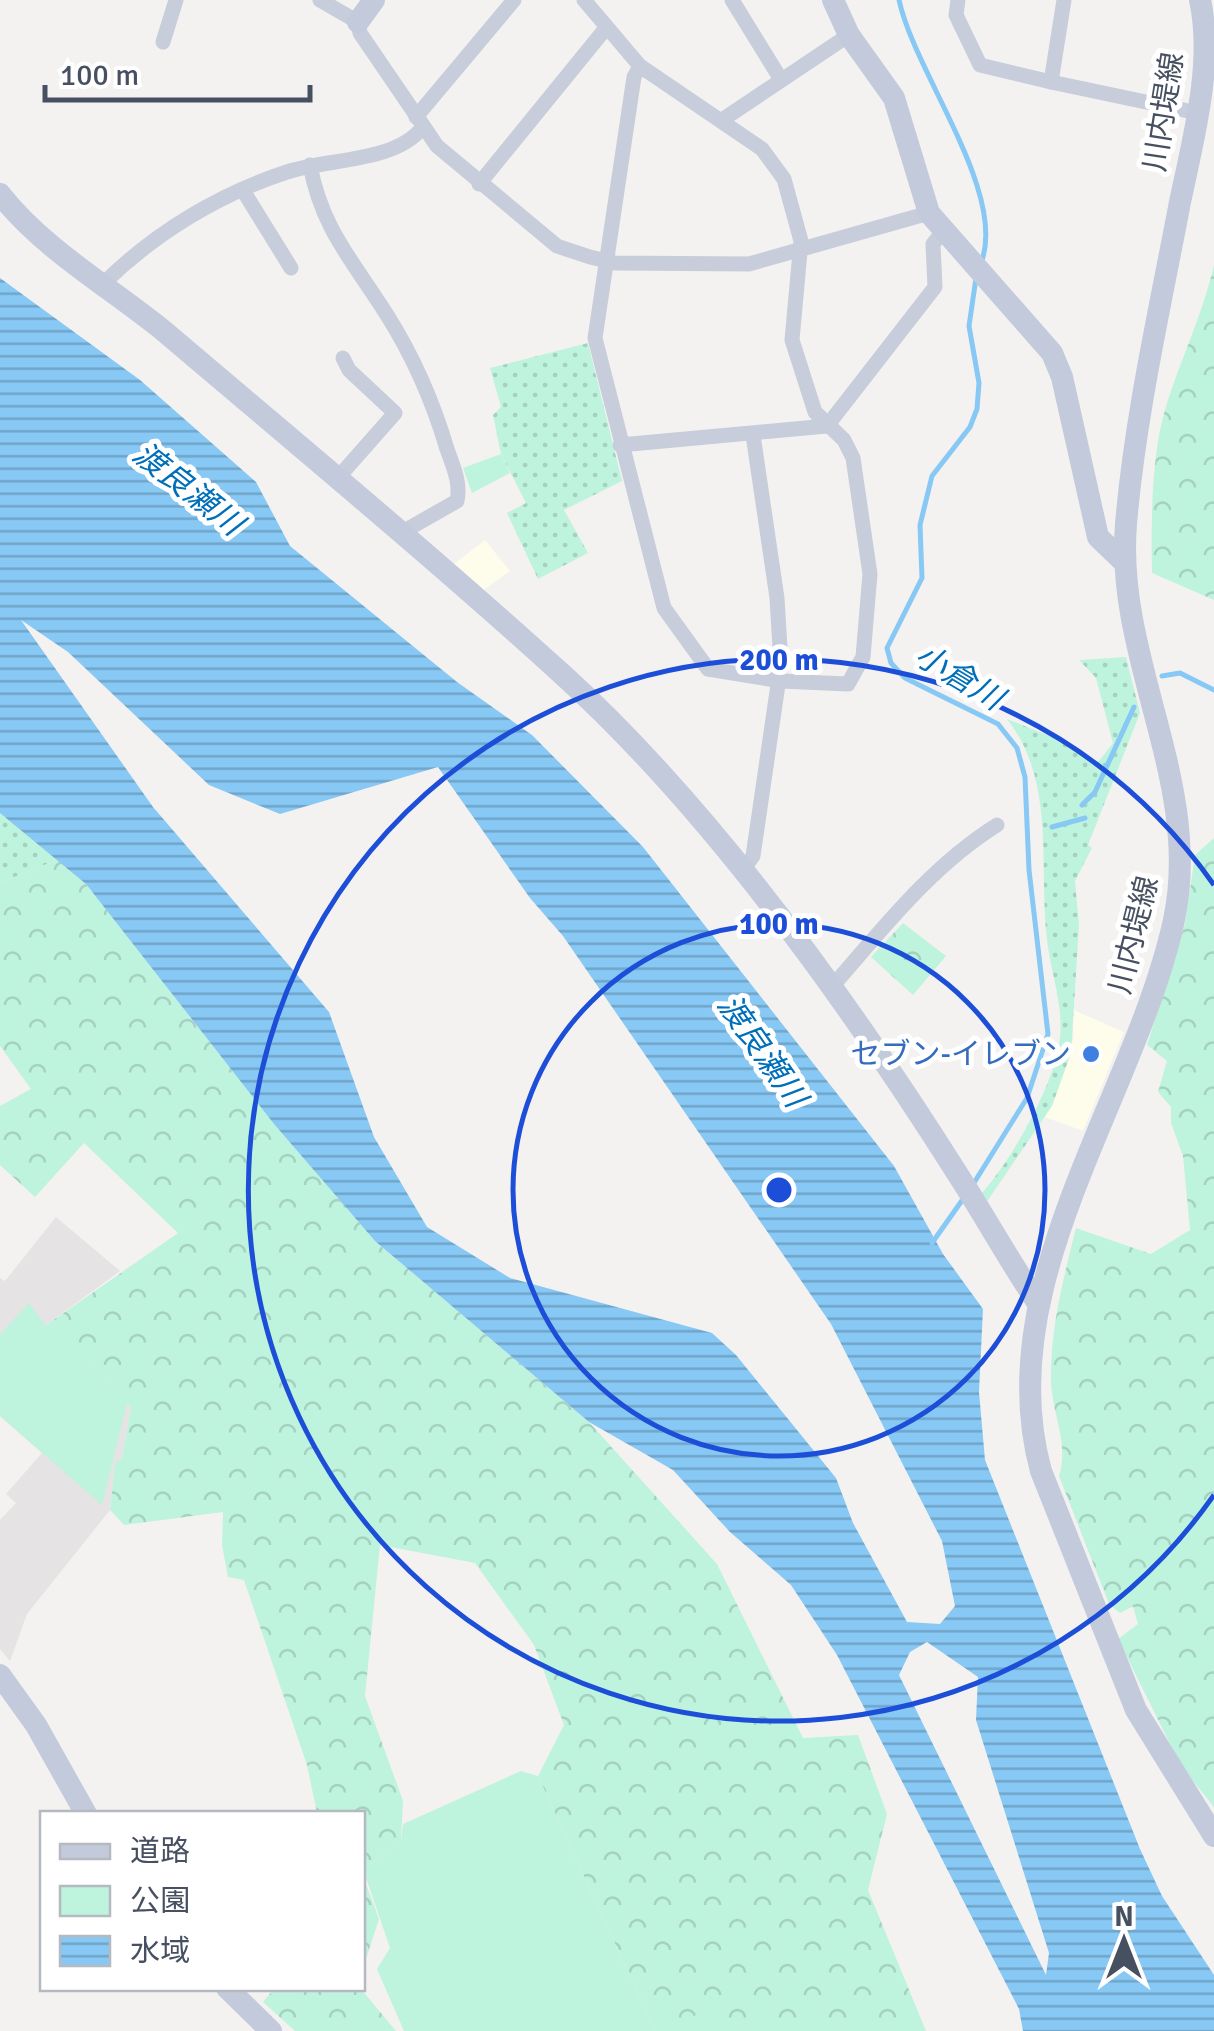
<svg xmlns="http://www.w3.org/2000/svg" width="1214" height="2031" viewBox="0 0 1214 2031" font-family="Signika,'Noto Sans JP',sans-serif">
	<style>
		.commercial { fill: #fefceb }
		.education { fill: #e5e3e3 }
		.grass { fill: url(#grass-dots) }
		.forest { fill: url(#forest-crowns) }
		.park { fill: #bef3dd }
		.water { fill: url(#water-rules); fill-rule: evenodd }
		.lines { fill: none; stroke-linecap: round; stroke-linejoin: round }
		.stream { stroke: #87c8f4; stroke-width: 5 }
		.street { stroke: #c7cdda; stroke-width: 15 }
		.secondary { stroke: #c3cadb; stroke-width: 22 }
		.ring { fill: none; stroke: #1d4ed8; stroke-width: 5 }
		.shop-dot { fill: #3f7fe0; stroke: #fff; stroke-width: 4 }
		.labels { text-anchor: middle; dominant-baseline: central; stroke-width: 10; stroke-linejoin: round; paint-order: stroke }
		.street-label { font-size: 30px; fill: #475061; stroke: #fff }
		.shop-label { font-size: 30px; fill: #366cbe; stroke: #fff; text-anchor: end }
		.water-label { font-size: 32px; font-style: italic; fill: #006fbb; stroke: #fff }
		.centre { fill: #1d4ed8; stroke: #fff; stroke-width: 5 }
		.ring-label { font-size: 30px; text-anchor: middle; font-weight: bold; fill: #1d4ed8; stroke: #fff; stroke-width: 10; stroke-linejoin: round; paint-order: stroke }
	</style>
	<defs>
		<pattern id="grass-dots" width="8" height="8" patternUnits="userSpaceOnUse" patternTransform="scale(2.5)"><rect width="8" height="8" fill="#bef3dd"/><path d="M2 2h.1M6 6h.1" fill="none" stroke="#a5d2c0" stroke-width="1.8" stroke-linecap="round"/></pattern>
		<pattern id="forest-crowns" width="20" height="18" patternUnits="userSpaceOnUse" patternTransform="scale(2.5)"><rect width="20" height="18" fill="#bef3dd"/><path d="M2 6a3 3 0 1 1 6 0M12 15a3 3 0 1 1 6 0" fill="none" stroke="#a5d2c0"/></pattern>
		<pattern id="water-rules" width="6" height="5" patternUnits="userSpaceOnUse" patternTransform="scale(2.5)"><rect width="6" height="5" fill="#87c8f4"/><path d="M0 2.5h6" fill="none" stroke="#70a5c9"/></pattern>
	</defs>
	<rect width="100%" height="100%" fill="#f4f2f1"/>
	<g class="commercial">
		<path d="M 485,540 L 510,571 L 481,592 L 450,567 Z"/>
		<path d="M 1071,1009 L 1124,1032 L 1083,1131 L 1045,1117 L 1074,1037 Z"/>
	</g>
	<path class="education" d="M 56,1217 L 120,1271 L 45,1326 L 69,1359 L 95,1365 L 131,1408 L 122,1458 L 115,1463 L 110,1510 L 27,1614 L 10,1661 L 0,1649 L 0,1520 L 16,1503 L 6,1494 L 42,1453 L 0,1416 L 0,1278 L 5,1281 Z"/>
	<g class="grass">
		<path d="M 588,343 L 622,481 L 564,510 L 588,553 L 538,579 L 507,513 L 526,503 L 501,454 L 493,415 L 501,407 L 490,368 Z"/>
		<path d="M 1126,657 L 1140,713 L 1088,845 L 1092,848 L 1075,881 L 1079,925 L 1071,1053 L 1052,1106 L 986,1203 L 981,1194 C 1011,1161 1051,1090 1059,1046 C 1065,1012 1053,980 1048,947 C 1037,870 1058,784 1007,719 L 1062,741 L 1087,760 L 1099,761 L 1113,743 L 1096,678 L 1079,660 Z"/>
		<path d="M 0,813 L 59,859 L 0,883 Z"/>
	</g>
	<g class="forest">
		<path d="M 1214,265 L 1214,600 L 1152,573 C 1151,522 1151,452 1167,403 C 1182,356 1203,313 1214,265 Z"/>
		<path d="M 1214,838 L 1214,1807 L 1181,1766 L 1118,1639 L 1138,1624 L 1133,1606 L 1120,1613 L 1109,1604 L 1059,1476 C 1069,1444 1053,1416 1051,1383 C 1050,1329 1063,1280 1076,1228 L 1151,1254 L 1190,1230 L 1183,1156 L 1171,1123 L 1171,1107 L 1158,1092 L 1167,1061 L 1147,1045 L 1185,924 L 1195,855 Z"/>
		<path d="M 59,859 L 86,884 L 274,1124 L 375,1241 L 589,1422 L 717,1564 L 803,1738 L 858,1735 L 887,1814 L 868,1890 L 926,2031 L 655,2031 L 538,1776 L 564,1725 L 534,1645 L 475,1563 L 380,1545 L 365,1696 L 403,1801 L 401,1841 L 363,1869 L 362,1814 L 317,1813 L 307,1765 L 244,1580 L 228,1577 L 222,1545 L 223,1512 L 124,1525 L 110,1510 L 115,1463 L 122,1458 L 131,1408 L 95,1365 L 69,1359 L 45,1326 L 178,1233 L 84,1143 L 35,1197 L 0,1165 L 0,1106 L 31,1089 L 0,1046 L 0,883 Z"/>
		<path d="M 903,923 L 946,956 L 913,995 L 871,957 Z"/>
		<path d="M 363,1876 L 379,1919 L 363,1968 Z"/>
		<path d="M 274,1989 L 361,1989 L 396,2031 L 295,2031 L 263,2002 Z"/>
	</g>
	<g class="park">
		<path d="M 501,454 L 510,473 L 472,493 L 463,468 Z"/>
		<path d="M 29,1303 L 69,1358 L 95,1365 L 127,1403 L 102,1505 L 0,1416 L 0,1335 Z"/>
		<path d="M 521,1771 L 538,1776 L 655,2031 L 404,2031 L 377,1969 L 390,1948 L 363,1869 L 401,1841 L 403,1824 Z"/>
		<path d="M 718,2000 L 732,2031 L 672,2031 Z"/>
	</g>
	<path class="water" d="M 0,278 L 140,380 L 256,482 L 290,546 L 457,682 L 532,735 L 643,847 L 894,1166 L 943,1254 L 983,1309 L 979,1392 L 985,1460 L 1140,1849 L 1162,1896 L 1214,1975 L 1214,2031 L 1023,2031 L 1019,2009 L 837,1655 L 791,1585 L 730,1532 L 673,1470 L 589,1422 L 375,1241 L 274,1124 L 86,884 L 0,813 ZM 21,620 L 68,652 L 209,785 L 280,814 L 438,767 L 530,898 L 563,936 L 831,1324 L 942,1541 L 955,1606 L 940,1624 L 907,1622 L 853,1523 L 836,1478 L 736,1355 L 712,1333 L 510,1278 L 427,1227 L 374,1137 L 329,1012 L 153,807 ZM 927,1642 L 978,1677 L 976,1720 L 1049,1953 L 1046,1975 L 899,1675 L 910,1652 Z"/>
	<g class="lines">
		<g class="stream">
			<path d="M 899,0 C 915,74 1008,193 981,263"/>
			<path d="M 1162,676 L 1180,673 L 1214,690"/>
			<path d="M 1082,805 L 1095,792 L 1134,707"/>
			<path d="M 1052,827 L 1085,818"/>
			<path d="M 972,1186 L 1027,1098 L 1048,1034 L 1029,870 L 1025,777 L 1017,748 L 998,724 L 905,678 L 891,663 L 887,648 L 922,578 L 920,525 L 932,476 L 970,427 L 977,409 L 979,383 L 969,326 L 976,278"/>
			<path d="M 932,1243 L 963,1199"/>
		</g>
		<g class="street">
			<path d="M 320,0 L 358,22 L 360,33 L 437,146 L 557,246 L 590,257 L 615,263 L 749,264 L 929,213"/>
			<path d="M 584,0 L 640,66 L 762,149 L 784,179 L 801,241 L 792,340 L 815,412 L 844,440 L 853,458 L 870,574 L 863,657 L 848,684 L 781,681 L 708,669 L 664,608 L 595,338 L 634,77 L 640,66"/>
			<path d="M 732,0 L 780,78"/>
			<path d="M 958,0 L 956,15 L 980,65 L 1051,82 L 1064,0"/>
			<path d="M 163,42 L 176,0"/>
			<path d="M 1051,82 L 1198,113"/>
			<path d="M 416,117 L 514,0"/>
			<path d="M 722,120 L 849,35"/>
			<path d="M 310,165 C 322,230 354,262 387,315 C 413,356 433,402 447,449 C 453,466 461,483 457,501 L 399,534"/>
			<path d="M 479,184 L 606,28"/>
			<path d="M 244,192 L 291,268"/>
			<path d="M 104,283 C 155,233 219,194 287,172 C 328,158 395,163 423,127"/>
			<path d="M 620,445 L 827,426 L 935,287 L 933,244 L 943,231"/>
			<path d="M 336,480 L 395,413 L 349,370 L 343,358"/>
			<path d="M 743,870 L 753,856 L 781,664 L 777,598 L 753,435"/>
			<path d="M 830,989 C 881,931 930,867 997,825"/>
		</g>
		<g class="secondary">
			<path d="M 833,0 L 849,35 L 894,98 L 929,213 L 1052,353 L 1062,377 L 1098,537 L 1124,562"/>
			<path d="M 1200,0 C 1214,63 1193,140 1180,202 C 1160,308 1135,417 1126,524 C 1115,660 1203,783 1174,920 C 1135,1098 989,1284 1041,1471 L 1136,1710 L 1214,1836"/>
			<path d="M 358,22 L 374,0"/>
			<path d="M 0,194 C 44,250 110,287 165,332 C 298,445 433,557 562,674 C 713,811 853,1008 962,1181 C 988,1222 1012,1265 1039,1305"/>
			<path d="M 0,1675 L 36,1725 L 86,1814"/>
			<path d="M 227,1988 L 271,2031"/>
		</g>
	</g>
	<g class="ring">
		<circle cx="779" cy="1190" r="266"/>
		<path d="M1214 1495A531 531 0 1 1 1214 885"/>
	</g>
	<circle class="shop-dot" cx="1091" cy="1054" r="10"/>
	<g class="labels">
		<g class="street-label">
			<text transform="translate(1164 112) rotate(-81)">川内堤線</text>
			<text transform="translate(1134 935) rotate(-76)">川内堤線</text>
		</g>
		<g class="shop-label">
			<text x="1071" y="1054">セブン-イレブン</text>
		</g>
		<g class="water-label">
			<text transform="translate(188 489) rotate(38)">渡良瀬川</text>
			<text transform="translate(959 677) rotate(31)">小倉川</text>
			<text transform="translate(762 1051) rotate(55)">渡良瀬川</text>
		</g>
	</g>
	<circle cx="779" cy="1190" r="15" class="centre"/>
	<g class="ring-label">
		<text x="779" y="670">200 m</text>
		<text x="779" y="934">100 m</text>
	</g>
	<rect x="40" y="1811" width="325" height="180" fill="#ffffff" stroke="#b5b9c0" stroke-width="2.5"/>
	<rect x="60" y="1844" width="50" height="15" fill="#c3cadb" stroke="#b5b9c0" stroke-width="2.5"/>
	<text x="130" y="1861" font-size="30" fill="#475061">道路</text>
	<rect x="60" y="1886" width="50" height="30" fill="#bef3dd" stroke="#b5b9c0" stroke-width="2.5"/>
	<text x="130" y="1911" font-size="30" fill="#475061">公園</text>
	<rect x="60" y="1936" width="50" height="30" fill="url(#water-rules)" stroke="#b5b9c0" stroke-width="2.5"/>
	<text x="130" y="1961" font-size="30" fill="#475061">水域</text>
	<g transform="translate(1124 1941)" stroke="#ffffff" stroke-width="8" paint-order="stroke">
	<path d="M0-8L18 38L0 25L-18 38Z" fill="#475061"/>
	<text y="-15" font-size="28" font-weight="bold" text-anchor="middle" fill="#475061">N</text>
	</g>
	<path d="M45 85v15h265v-15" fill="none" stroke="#475061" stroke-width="5"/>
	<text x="60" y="85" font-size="30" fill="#475061" stroke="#ffffff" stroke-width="8" paint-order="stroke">100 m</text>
</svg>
